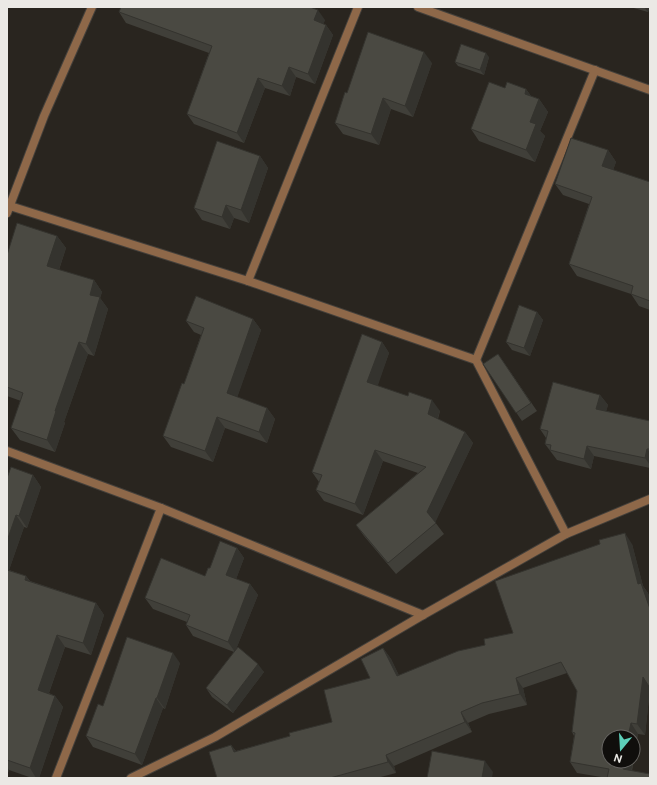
<svg xmlns="http://www.w3.org/2000/svg" width="657" height="785" viewBox="0 0 657 785" font-family="'DM Sans',sans-serif">
	<style>
		.lines { fill: none; stroke-linecap: round; stroke-linejoin: round }
		.street-casing { stroke: #44403b; stroke-width: 10 }
		.street { stroke: #8e6849; stroke-width: 8 }
		.wall { fill: #403f39 }
		.shaded-wall { fill: #34332e }
		.building { fill: #4a4942; stroke: #34332e }
	</style>
	<rect width="100%" height="100%" fill="#29251f"/>
	<g class="lines">
		<g class="street-casing">
			<g id="street">
				<path d="M 418,7 L 650,90"/>
				<path d="M 10,206 L 248,281 L 476,360 L 566,534"/>
				<path d="M 7,213 L 44,116 L 92,7"/>
				<path d="M 248,281 L 358,7"/>
				<path d="M 476,360 L 595,70"/>
				<path d="M 7,451 L 161,508 L 423,615"/>
				<path d="M 56,778 L 161,508"/>
				<path d="M 131,778 L 215,737 L 423,615 L 566,534 L 650,499"/>
			</g>
		</g>
		<use href="#street" class="street"/>
	</g>
	<g class="wall">
		<path d="M 630,7 L 650,7 L 648,12 Z"/>
		<path d="M 119,12 L 325,20 L 323,24 L 326,25 L 333,35 L 315,84 L 296,77 L 290,96 L 265,88 L 244,143 L 194,124 L 187,114 L 209,53 L 126,23 Z"/>
		<path d="M 489,57 L 484,75 L 458,66 L 455,62 Z"/>
		<path d="M 432,63 L 413,117 L 391,109 L 379,145 L 343,134 L 335,123 L 347,93 Z"/>
		<path d="M 505,88 L 526,89 L 531,96 L 539,99 L 548,112 L 540,131 L 545,136 L 535,162 L 479,141 L 471,129 Z"/>
		<path d="M 608,150 L 616,162 L 613,170 L 650,182 L 650,310 L 639,306 L 631,294 L 577,276 L 569,264 L 589,204 L 563,195 L 555,184 Z"/>
		<path d="M 260,156 L 268,168 L 249,223 L 234,218 L 230,229 L 202,220 L 194,208 Z"/>
		<path d="M 57,236 L 66,248 L 59,270 L 94,280 L 102,292 L 100,298 L 108,309 L 94,356 L 88,354 L 64,422 L 65,423 L 55,452 L 20,440 L 11,428 L 21,401 L 7,396 L 7,255 Z"/>
		<path d="M 537,312 L 543,320 L 530,356 L 512,350 L 506,342 Z"/>
		<path d="M 253,319 L 261,330 L 237,397 L 267,408 L 275,419 L 267,443 L 225,428 L 213,462 L 171,447 L 163,436 L 184,384 L 201,335 L 194,332 L 186,321 Z"/>
		<path d="M 382,342 L 389,353 L 377,386 L 440,411 L 438,419 L 465,432 L 473,443 L 435,522 L 444,534 L 396,574 L 364,536 L 356,525 L 418,473 L 383,461 L 363,515 L 324,501 L 316,490 L 319,482 L 312,472 Z"/>
		<path d="M 498,354 L 537,411 L 522,421 L 483,364 Z"/>
		<path d="M 600,395 L 608,405 L 606,411 L 650,421 L 650,468 L 594,456 L 591,469 L 557,460 L 545,444 L 546,438 L 540,429 Z"/>
		<path d="M 33,475 L 41,487 L 27,528 L 24,527 L 9,570 L 26,576 L 30,581 L 96,603 L 104,615 L 91,655 L 65,647 L 49,693 L 55,696 L 63,707 L 39,778 L 32,778 L 9,770 L 7,775 L 7,478 Z"/>
		<path d="M 632,544 L 643,586 L 648,593 L 650,599 L 650,689 L 645,735 L 638,734 L 632,771 L 650,778 L 607,778 L 577,773 L 570,762 L 574,736 L 572,732 L 577,691 L 567,673 L 523,688 L 527,705 L 489,714 L 468,723 L 472,732 L 394,766 L 396,773 L 377,778 L 217,778 L 231,745 L 236,751 L 290,736 L 332,722 L 370,678 L 383,648 L 391,659 L 399,676 L 485,645 L 513,633 Z"/>
		<path d="M 237,548 L 244,558 L 236,579 L 250,584 L 258,595 L 236,649 L 264,672 L 233,713 L 212,697 L 206,688 L 234,652 L 193,636 L 186,625 L 187,622 L 153,609 L 145,598 L 205,576 L 210,568 Z"/>
		<path d="M 180,663 L 165,709 L 163,708 L 142,765 L 93,747 L 86,736 L 103,706 Z"/>
	</g>
	<g class="shaded-wall">
		<path d="M 644,7 L 650,7 L 648,12 Z"/>
		<path d="M 318,10 L 325,20 L 321,31 L 314,20 Z"/>
		<path d="M 326,25 L 333,35 L 315,84 L 308,74 Z"/>
		<path d="M 424,52 L 432,63 L 413,117 L 405,106 Z"/>
		<path d="M 486,53 L 489,57 L 484,75 L 480,70 Z"/>
		<path d="M 289,67 L 296,77 L 290,96 L 282,86 Z"/>
		<path d="M 258,78 L 265,88 L 244,143 L 237,133 Z"/>
		<path d="M 526,89 L 535,102 L 525,94 Z"/>
		<path d="M 383,98 L 391,109 L 379,145 L 371,134 Z"/>
		<path d="M 539,99 L 548,112 L 540,131 L 545,136 L 535,162 L 526,150 L 530,122 Z"/>
		<path d="M 608,150 L 616,162 L 610,178 L 602,166 Z"/>
		<path d="M 260,156 L 268,168 L 249,223 L 241,210 Z"/>
		<path d="M 226,205 L 234,218 L 230,229 L 222,217 Z"/>
		<path d="M 57,236 L 66,248 L 56,278 L 47,266 Z"/>
		<path d="M 94,280 L 102,292 L 100,298 L 108,309 L 94,356 L 86,344 L 90,295 Z"/>
		<path d="M 537,312 L 543,320 L 530,356 L 524,348 Z"/>
		<path d="M 253,319 L 261,330 L 235,404 L 227,393 Z"/>
		<path d="M 79,342 L 88,354 L 64,422 L 65,423 L 55,452 L 47,440 L 55,411 Z"/>
		<path d="M 382,342 L 389,353 L 375,394 L 367,382 Z"/>
		<path d="M 600,395 L 608,405 L 604,420 L 596,409 Z"/>
		<path d="M 432,400 L 440,411 L 435,425 L 428,414 Z"/>
		<path d="M 267,408 L 275,419 L 267,443 L 259,432 Z"/>
		<path d="M 217,417 L 225,428 L 213,462 L 205,451 Z"/>
		<path d="M 465,432 L 473,443 L 435,523 L 427,512 Z"/>
		<path d="M 587,446 L 594,456 L 591,469 L 584,459 Z"/>
		<path d="M 647,449 L 650,452 L 650,465 L 645,458 Z"/>
		<path d="M 375,450 L 383,461 L 363,515 L 355,504 Z"/>
		<path d="M 33,475 L 41,487 L 27,528 L 19,516 Z"/>
		<path d="M 16,515 L 24,527 L 7,576 L 7,541 Z"/>
		<path d="M 625,533 L 632,544 L 643,586 L 648,593 L 650,599 L 650,609 L 638,584 Z"/>
		<path d="M 237,548 L 244,558 L 234,585 L 226,575 Z"/>
		<path d="M 26,576 L 34,588 L 25,580 Z"/>
		<path d="M 250,584 L 258,595 L 235,652 L 228,642 Z"/>
		<path d="M 96,603 L 104,615 L 91,655 L 83,643 Z"/>
		<path d="M 57,635 L 65,647 L 46,701 L 38,690 Z"/>
		<path d="M 383,648 L 391,659 L 405,687 L 397,676 Z"/>
		<path d="M 173,653 L 180,663 L 165,709 L 157,698 Z"/>
		<path d="M 258,664 L 264,672 L 233,713 L 227,705 Z"/>
		<path d="M 643,677 L 650,688 L 645,735 L 637,724 Z"/>
		<path d="M 516,678 L 523,688 L 527,705 L 520,694 Z"/>
		<path d="M 55,696 L 63,707 L 39,778 L 36,778 L 30,768 Z"/>
		<path d="M 156,698 L 163,708 L 142,765 L 135,754 Z"/>
		<path d="M 461,712 L 468,723 L 472,732 L 465,722 Z"/>
		<path d="M 631,723 L 638,734 L 630,778 L 623,769 L 624,761 L 633,761 L 633,737 L 628,737 Z"/>
		<path d="M 231,745 L 239,755 L 234,752 Z"/>
		<path d="M 386,755 L 394,766 L 396,773 L 388,762 Z"/>
		<path d="M 485,761 L 493,772 L 492,778 L 482,778 Z"/>
		<path d="M 7,767 L 9,770 L 7,775 Z"/>
	</g>
	<g class="building">
		<path d="M 121,7 L 310,7 L 318,10 L 314,20 L 326,25 L 308,74 L 289,67 L 282,86 L 258,78 L 237,133 L 187,114 L 212,46 L 119,12 Z"/>
		<path d="M 368,32 L 424,52 L 405,106 L 383,98 L 371,134 L 335,123 L 345,92 L 347,93 Z"/>
		<path d="M 461,44 L 486,53 L 480,70 L 455,62 Z"/>
		<path d="M 489,82 L 505,88 L 507,82 L 526,89 L 525,94 L 539,99 L 530,122 L 536,124 L 526,150 L 471,129 Z"/>
		<path d="M 571,138 L 608,150 L 602,166 L 650,182 L 650,301 L 631,294 L 633,286 L 569,264 L 592,197 L 555,184 Z"/>
		<path d="M 217,141 L 260,156 L 241,210 L 226,205 L 222,217 L 194,208 Z"/>
		<path d="M 17,223 L 57,236 L 47,266 L 94,280 L 90,295 L 100,297 L 86,344 L 79,342 L 55,411 L 56,411 L 47,440 L 11,428 L 23,393 L 7,387 L 7,255 Z"/>
		<path d="M 196,296 L 253,319 L 227,393 L 267,408 L 259,432 L 217,417 L 205,451 L 163,436 L 182,383 L 184,384 L 204,328 L 186,321 Z"/>
		<path d="M 519,305 L 537,312 L 524,348 L 506,342 Z"/>
		<path d="M 362,334 L 382,342 L 367,382 L 408,396 L 409,392 L 432,400 L 428,414 L 465,432 L 427,512 L 436,523 L 388,563 L 356,525 L 426,467 L 375,450 L 355,504 L 316,490 L 322,475 L 312,472 Z"/>
		<path d="M 498,354 L 531,403 L 516,413 L 483,364 Z"/>
		<path d="M 553,382 L 600,395 L 596,409 L 650,421 L 650,449 L 647,449 L 645,458 L 587,446 L 584,459 L 550,450 L 551,445 L 545,444 L 548,431 L 540,429 Z"/>
		<path d="M 11,467 L 33,475 L 19,516 L 16,515 L 7,541 L 7,478 Z"/>
		<path d="M 625,533 L 638,584 L 641,583 L 650,609 L 650,688 L 643,677 L 637,724 L 631,723 L 628,737 L 609,737 L 609,761 L 624,761 L 623,769 L 650,774 L 650,778 L 607,778 L 609,769 L 570,762 L 575,733 L 572,732 L 577,691 L 561,662 L 516,678 L 520,694 L 482,703 L 461,712 L 465,722 L 386,755 L 388,762 L 330,778 L 217,778 L 209,752 L 231,745 L 234,752 L 290,736 L 289,733 L 332,722 L 324,690 L 370,678 L 361,659 L 383,648 L 397,676 L 458,651 L 485,645 L 484,639 L 513,633 L 495,581 L 600,544 L 599,540 Z"/>
		<path d="M 220,541 L 237,548 L 226,575 L 250,584 L 228,642 L 186,625 L 190,615 L 145,598 L 161,558 L 205,576 L 208,568 L 210,568 Z"/>
		<path d="M 7,570 L 26,576 L 25,580 L 96,603 L 83,643 L 57,635 L 38,690 L 55,696 L 30,768 L 7,760 Z"/>
		<path d="M 127,637 L 173,653 L 157,698 L 156,698 L 135,754 L 86,736 L 98,704 L 103,706 Z"/>
		<path d="M 238,647 L 258,664 L 227,705 L 206,688 Z"/>
		<path d="M 432,751 L 485,761 L 482,778 L 427,778 Z"/>
	</g>
	<rect width="657" height="785" fill="none" stroke="#ebe9e5" stroke-width="16"/>
	<g transform="translate(621 749) rotate(198)"><circle r="19" fill="#100e0c" stroke="#686663"/>
	<path d="M0-3L7 15L0 10L-7 15Z" fill="#5dceb9"/>
	<text y="-6" font-size="11" font-weight="bold" text-anchor="middle" fill="#ebe9e5">N</text>
	</g>
</svg>
